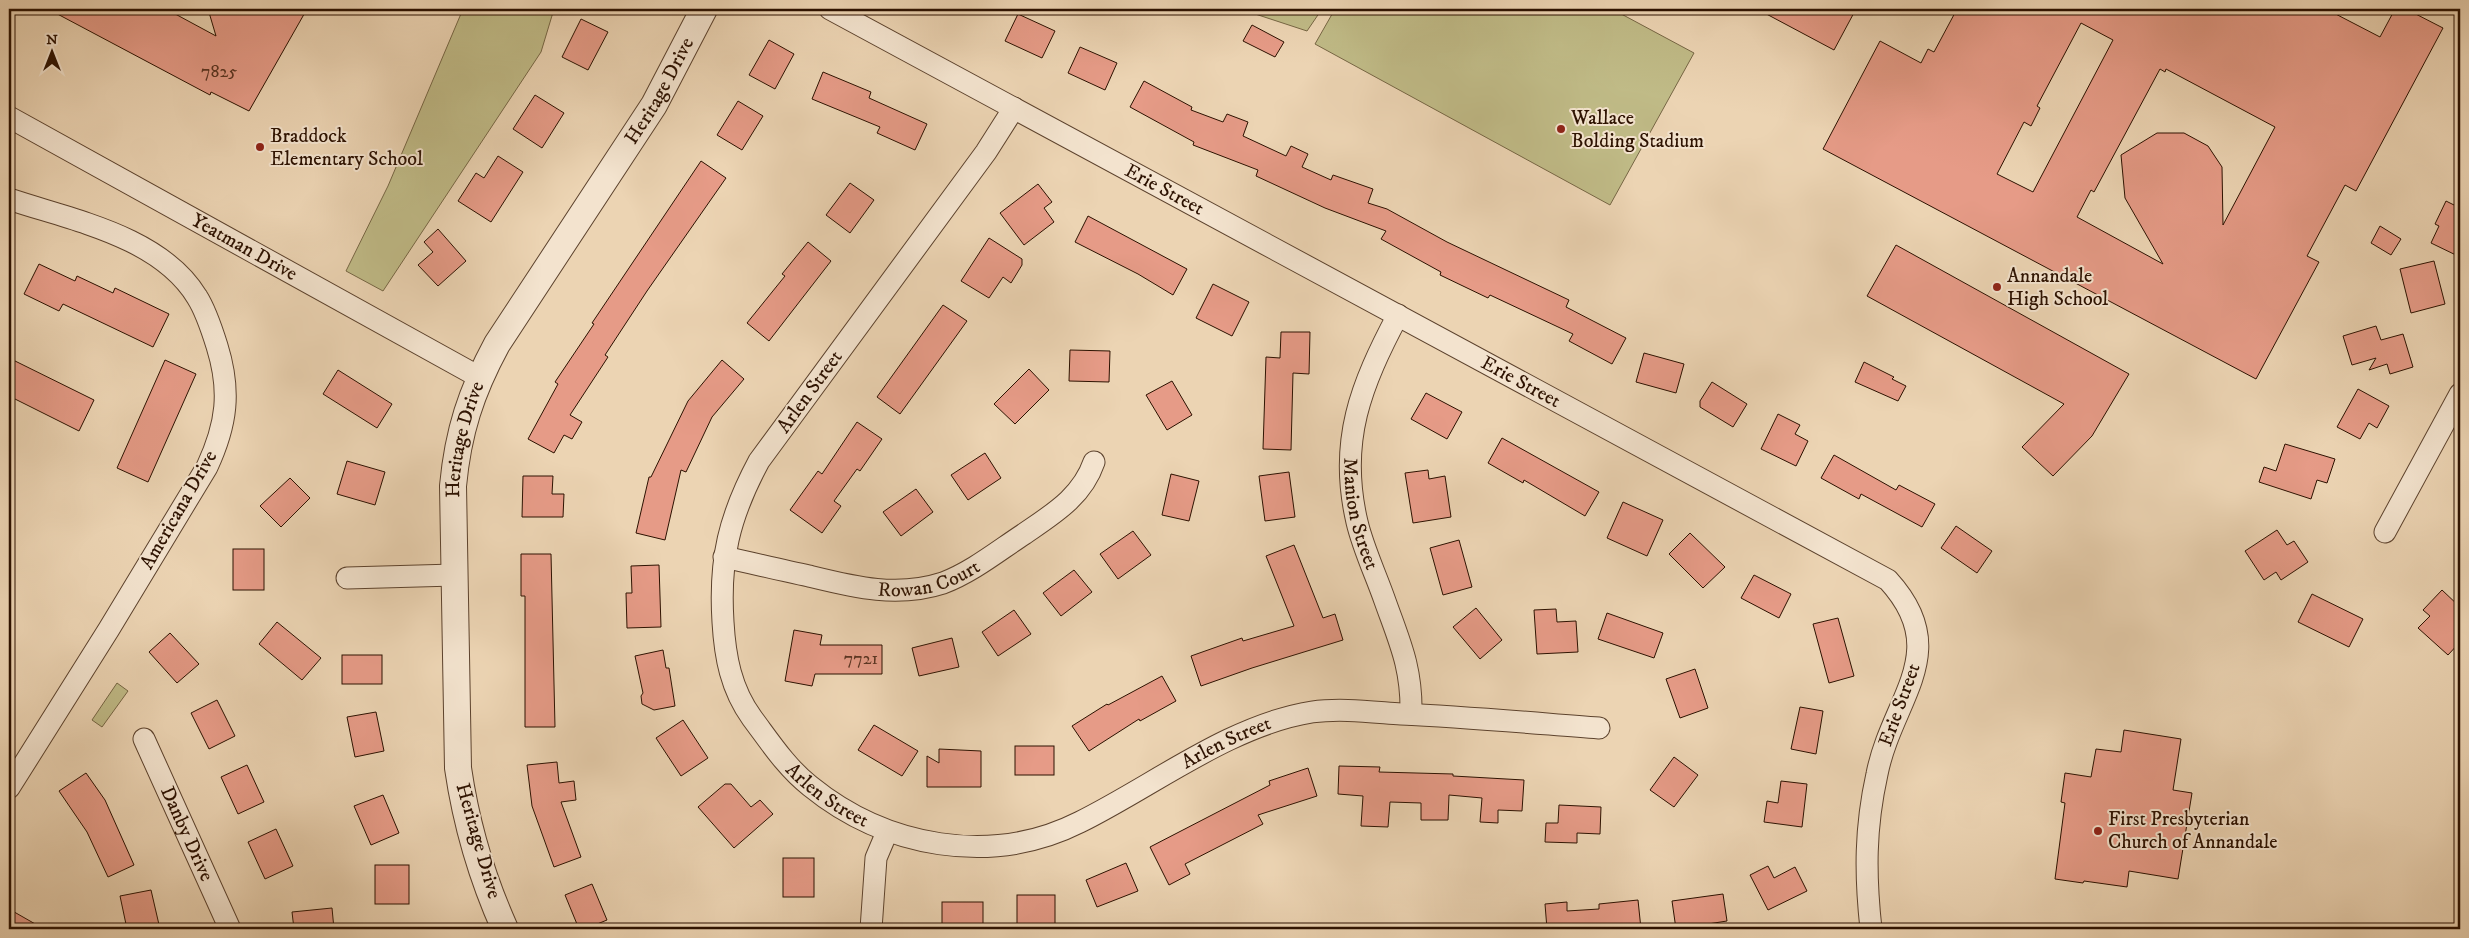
<svg xmlns="http://www.w3.org/2000/svg" width="2469" height="938" viewBox="0 0 2469 938" font-family="'IM FELL DW Pica',serif">
	<style>
		.green { fill: #c0bb87; stroke: #766644 }
		.building { fill: #e69b87; stroke: #2c1100; fill-rule: evenodd }
		.lines { fill: none; stroke-linecap: round; stroke-linejoin: round }
		.minor-casing { stroke: #5c422d; stroke-width: 23 }
		.tertiary-casing { stroke: #5c422d; stroke-width: 28 }
		.minor { stroke: #f3e3ce; stroke-width: 21 }
		.tertiary { stroke: #f3e3ce; stroke-width: 26 }
		.poi-dot { fill: #8f2418; stroke: #f3e3ce; stroke-width: 2 }
		.labels { text-anchor: middle; dominant-baseline: central; stroke-width: 4; stroke-linejoin: round; paint-order: stroke }
		.number-label { font-size: 18px; fill: #5a3422 }
		.street-label { font-size: 20px; fill: #2c1100; stroke: #f3e3ce }
		.poi-label { font-size: 20px; fill: #2c1100; stroke: #f3e3ce; text-anchor: start }
	</style>
	<rect width="100%" height="100%" fill="#ecd4b3"/>
	<filter id="stains"><feTurbulence type="fractalNoise" baseFrequency=".004" numOctaves="4"/><feColorMatrix values="0 0 0 0 .2 0 0 0 0 .09 0 0 0 0 .02 0 0 0 .5 -.17"/></filter>
	<radialGradient id="worn" r=".72"><stop offset=".6" stop-color="#630" stop-opacity="0"/><stop offset="1" stop-color="#630" stop-opacity=".3"/></radialGradient>
	<g class="green">
		<path d="M 463,9 L 554,9 L 541,52 L 383,291 L 346,271 L 388,186 Z"/>
		<path d="M 1240,9 L 1322,9 L 1307,31 Z"/>
		<path d="M 1335,9 L 1612,9 L 1694,53 L 1610,205 L 1315,44 Z"/>
		<path d="M 117,683 L 128,691 L 102,727 L 92,720 Z"/>
	</g>
	<g class="building">
		<path d="M 48,9 L 166,9 L 216,36 L 208,9 L 307,9 L 249,111 L 211,92 L 210,95 Z"/>
		<path d="M 1757,9 L 1856,9 L 1834,50 Z"/>
		<path d="M 1957,9 L 2326,9 L 2380,37 L 2395,9 L 2406,9 L 2443,28 L 2356,191 L 2345,185 L 2307,256 L 2319,262 L 2256,379 L 1823,149 L 1880,41 L 1921,63 L 1928,49 L 1934,52 ZM 2081,23 L 2113,40 L 2033,192 L 1997,174 L 2024,122 L 2031,126 L 2040,108 L 2037,106 ZM 2160,69 L 2165,72 L 2166,69 L 2275,127 L 2223,225 L 2222,167 L 2208,146 L 2184,133 L 2157,133 L 2121,155 L 2125,198 L 2163,264 L 2077,217 L 2091,190 L 2094,192 Z"/>
		<path d="M 1018,14 L 1055,31 L 1042,58 L 1005,41 Z"/>
		<path d="M 581,19 L 608,32 L 588,70 L 562,57 Z"/>
		<path d="M 1252,25 L 1284,42 L 1275,57 L 1243,41 Z"/>
		<path d="M 769,40 L 794,54 L 775,89 L 749,75 Z"/>
		<path d="M 1080,47 L 1117,63 L 1105,90 L 1068,73 Z"/>
		<path d="M 823,72 L 871,92 L 869,98 L 927,124 L 915,150 L 877,133 L 880,127 L 812,99 Z"/>
		<path d="M 1144,81 L 1192,107 L 1191,110 L 1223,122 L 1227,114 L 1248,122 L 1243,136 L 1286,156 L 1291,146 L 1308,154 L 1302,167 L 1331,180 L 1333,175 L 1373,189 L 1368,203 L 1387,209 L 1447,242 L 1569,300 L 1566,307 L 1626,338 L 1612,364 L 1569,341 L 1573,334 L 1490,295 L 1488,298 L 1440,275 L 1441,272 L 1381,239 L 1386,231 L 1325,208 L 1256,176 L 1258,170 L 1193,145 L 1194,142 L 1130,107 Z"/>
		<path d="M 535,95 L 564,113 L 542,148 L 513,129 Z"/>
		<path d="M 738,101 L 763,116 L 742,150 L 717,135 Z"/>
		<path d="M 498,156 L 523,172 L 491,222 L 458,201 L 476,173 L 484,178 Z"/>
		<path d="M 701,161 L 726,178 L 647,291 L 605,355 L 608,357 L 570,415 L 582,422 L 572,439 L 564,435 L 554,453 L 528,439 L 558,384 L 555,382 L 594,324 L 592,323 Z"/>
		<path d="M 850,183 L 874,200 L 850,233 L 826,215 Z"/>
		<path d="M 1038,184 L 1052,202 L 1044,208 L 1054,222 L 1024,245 L 1000,213 Z"/>
		<path d="M 2446,201 L 2460,208 L 2460,257 L 2431,243 L 2439,226 L 2435,224 Z"/>
		<path d="M 1088,216 L 1187,269 L 1173,295 L 1138,274 L 1075,242 Z"/>
		<path d="M 2380,226 L 2401,239 L 2391,255 L 2371,243 Z"/>
		<path d="M 438,229 L 466,261 L 438,286 L 418,265 L 433,252 L 424,242 Z"/>
		<path d="M 989,238 L 1022,259 L 1022,265 L 1011,283 L 1003,277 L 989,298 L 961,281 Z"/>
		<path d="M 808,242 L 831,261 L 769,341 L 747,323 L 785,276 L 782,274 Z"/>
		<path d="M 1896,245 L 2129,374 L 2092,436 L 2053,476 L 2022,447 L 2064,404 L 1867,296 Z"/>
		<path d="M 2434,261 L 2445,304 L 2411,313 L 2400,269 Z"/>
		<path d="M 39,264 L 75,281 L 77,276 L 113,293 L 115,288 L 169,314 L 153,347 L 63,304 L 59,311 L 24,294 Z"/>
		<path d="M 1213,284 L 1249,302 L 1232,336 L 1196,318 Z"/>
		<path d="M 943,305 L 967,321 L 900,414 L 877,397 Z"/>
		<path d="M 2376,326 L 2381,340 L 2403,334 L 2413,367 L 2390,374 L 2387,364 L 2369,370 L 2376,358 L 2352,365 L 2343,336 Z"/>
		<path d="M 1281,332 L 1310,332 L 1309,374 L 1293,373 L 1291,450 L 1263,449 L 1266,357 L 1280,358 Z"/>
		<path d="M 1070,350 L 1110,351 L 1109,382 L 1069,381 Z"/>
		<path d="M 1644,353 L 1684,364 L 1676,393 L 1636,382 Z"/>
		<path d="M 9,358 L 94,400 L 79,431 L 9,396 Z"/>
		<path d="M 165,360 L 196,374 L 148,482 L 117,468 Z"/>
		<path d="M 722,360 L 744,379 L 712,417 L 686,472 L 681,470 L 665,540 L 636,533 L 649,477 L 651,477 L 688,401 Z"/>
		<path d="M 1864,362 L 1894,377 L 1892,379 L 1906,386 L 1898,401 L 1855,382 Z"/>
		<path d="M 1029,369 L 1049,390 L 1015,424 L 994,404 Z"/>
		<path d="M 338,370 L 392,404 L 377,428 L 323,394 Z"/>
		<path d="M 1172,381 L 1192,415 L 1167,430 L 1146,395 Z"/>
		<path d="M 1712,382 L 1747,404 L 1733,427 L 1700,407 L 1700,401 Z"/>
		<path d="M 2358,389 L 2389,406 L 2377,428 L 2369,423 L 2360,439 L 2337,427 Z"/>
		<path d="M 1426,393 L 1462,412 L 1447,439 L 1411,419 Z"/>
		<path d="M 1778,414 L 1800,425 L 1795,434 L 1808,441 L 1796,466 L 1761,449 Z"/>
		<path d="M 857,422 L 882,439 L 860,471 L 857,469 L 834,501 L 841,506 L 822,533 L 790,510 L 818,471 L 822,474 Z"/>
		<path d="M 1502,438 L 1599,492 L 1585,516 L 1524,480 L 1523,483 L 1488,463 Z"/>
		<path d="M 2285,444 L 2335,459 L 2327,483 L 2317,480 L 2311,499 L 2259,482 L 2264,467 L 2276,471 Z"/>
		<path d="M 985,453 L 1001,478 L 968,500 L 951,475 Z"/>
		<path d="M 1834,455 L 1896,490 L 1899,485 L 1935,504 L 1922,527 L 1861,494 L 1859,499 L 1821,478 Z"/>
		<path d="M 347,461 L 385,472 L 375,505 L 337,494 Z"/>
		<path d="M 1428,470 L 1429,479 L 1445,476 L 1451,517 L 1413,523 L 1405,473 Z"/>
		<path d="M 1289,472 L 1295,517 L 1265,521 L 1259,476 Z"/>
		<path d="M 1171,474 L 1199,481 L 1189,521 L 1162,515 Z"/>
		<path d="M 523,476 L 553,476 L 552,494 L 564,494 L 563,517 L 522,517 Z"/>
		<path d="M 290,478 L 310,498 L 281,527 L 260,506 Z"/>
		<path d="M 916,489 L 933,512 L 901,536 L 883,512 Z"/>
		<path d="M 1623,502 L 1663,520 L 1647,556 L 1607,538 Z"/>
		<path d="M 1956,526 L 1992,551 L 1977,573 L 1941,548 Z"/>
		<path d="M 2277,530 L 2287,545 L 2294,541 L 2308,562 L 2281,580 L 2276,572 L 2264,580 L 2245,551 Z"/>
		<path d="M 1133,531 L 1151,555 L 1118,579 L 1100,554 Z"/>
		<path d="M 1690,533 L 1725,567 L 1703,588 L 1669,554 Z"/>
		<path d="M 1459,540 L 1472,587 L 1443,595 L 1430,548 Z"/>
		<path d="M 1294,545 L 1323,618 L 1335,614 L 1343,640 L 1252,668 L 1201,686 L 1191,656 L 1242,638 L 1243,641 L 1294,626 L 1266,556 Z"/>
		<rect x="233" y="549" width="31" height="41"/>
		<path d="M 521,554 L 551,554 L 555,727 L 525,727 L 525,596 L 521,596 Z"/>
		<path d="M 659,565 L 661,627 L 627,628 L 626,593 L 632,593 L 631,566 Z"/>
		<path d="M 1074,570 L 1092,592 L 1061,616 L 1043,593 Z"/>
		<path d="M 1754,575 L 1791,594 L 1779,618 L 1741,598 Z"/>
		<path d="M 2442,590 L 2460,607 L 2460,642 L 2448,655 L 2418,628 L 2430,616 L 2423,610 Z"/>
		<path d="M 2312,594 L 2363,619 L 2349,647 L 2298,622 Z"/>
		<path d="M 1476,608 L 1502,640 L 1480,659 L 1453,627 Z"/>
		<path d="M 1556,609 L 1557,622 L 1576,621 L 1578,652 L 1537,654 L 1534,610 Z"/>
		<path d="M 1014,610 L 1031,634 L 998,656 L 982,632 Z"/>
		<path d="M 1607,613 L 1663,633 L 1654,658 L 1598,639 Z"/>
		<path d="M 1838,618 L 1854,676 L 1829,683 L 1813,624 Z"/>
		<path d="M 277,622 L 321,658 L 302,680 L 259,644 Z"/>
		<path d="M 794,630 L 822,635 L 820,645 L 882,645 L 882,674 L 815,674 L 812,686 L 785,681 Z"/>
		<path d="M 170,633 L 199,664 L 177,683 L 149,652 Z"/>
		<path d="M 952,638 L 959,667 L 919,676 L 912,648 Z"/>
		<path d="M 663,650 L 666,668 L 669,668 L 675,706 L 654,710 L 642,704 L 641,696 L 643,693 L 635,656 Z"/>
		<rect x="342" y="655" width="40" height="29"/>
		<path d="M 1695,669 L 1708,708 L 1680,718 L 1666,679 Z"/>
		<path d="M 1162,676 L 1176,701 L 1140,721 L 1139,719 L 1089,751 L 1072,726 L 1107,704 L 1108,705 Z"/>
		<path d="M 217,700 L 235,736 L 209,749 L 191,713 Z"/>
		<path d="M 1800,707 L 1823,711 L 1816,754 L 1791,749 Z"/>
		<path d="M 376,712 L 384,751 L 355,757 L 347,717 Z"/>
		<path d="M 683,720 L 708,758 L 681,776 L 656,738 Z"/>
		<path d="M 874,725 L 918,751 L 902,776 L 858,750 Z"/>
		<path d="M 2124,730 L 2181,739 L 2173,790 L 2192,793 L 2178,879 L 2129,871 L 2127,887 L 2084,881 L 2083,883 L 2055,879 L 2065,803 L 2061,802 L 2065,773 L 2091,777 L 2096,749 L 2121,752 Z"/>
		<rect x="1015" y="746" width="39" height="29"/>
		<path d="M 939,749 L 981,751 L 981,787 L 927,787 L 927,756 L 939,763 Z"/>
		<path d="M 1674,757 L 1698,775 L 1674,807 L 1650,790 Z"/>
		<path d="M 557,762 L 559,783 L 574,781 L 576,800 L 561,802 L 581,857 L 554,867 L 532,806 L 527,765 Z"/>
		<path d="M 247,765 L 264,802 L 238,814 L 221,777 Z"/>
		<path d="M 1339,766 L 1380,767 L 1379,772 L 1453,774 L 1453,776 L 1524,780 L 1522,811 L 1498,810 L 1498,823 L 1480,822 L 1482,798 L 1449,795 L 1448,820 L 1421,820 L 1421,803 L 1390,802 L 1388,827 L 1361,826 L 1363,796 L 1338,794 Z"/>
		<path d="M 1308,768 L 1317,796 L 1258,815 L 1263,824 L 1185,864 L 1190,874 L 1169,885 L 1150,847 L 1270,785 L 1269,781 Z"/>
		<path d="M 86,773 L 105,800 L 134,865 L 108,877 L 87,832 L 59,791 Z"/>
		<path d="M 1781,781 L 1807,784 L 1802,827 L 1764,822 L 1767,801 L 1778,803 Z"/>
		<path d="M 725,784 L 731,784 L 751,807 L 760,800 L 773,814 L 734,848 L 698,807 Z"/>
		<path d="M 383,795 L 399,833 L 371,845 L 354,806 Z"/>
		<path d="M 1559,805 L 1601,807 L 1600,834 L 1577,833 L 1577,843 L 1545,842 L 1546,823 L 1558,823 Z"/>
		<path d="M 276,829 L 293,866 L 265,879 L 248,842 Z"/>
		<rect x="783" y="858" width="31" height="39"/>
		<path d="M 1126,863 L 1138,891 L 1097,907 L 1086,880 Z"/>
		<rect x="375" y="865" width="34" height="39"/>
		<path d="M 1768,866 L 1774,878 L 1795,867 L 1807,891 L 1768,910 L 1750,875 Z"/>
		<path d="M 592,884 L 607,920 L 585,929 L 579,929 L 565,895 Z"/>
		<path d="M 151,890 L 160,929 L 127,929 L 120,896 Z"/>
		<path d="M 1723,894 L 1727,921 L 1676,929 L 1672,901 Z"/>
		<rect x="1017" y="895" width="38" height="30"/>
		<path d="M 1638,900 L 1641,929 L 1547,929 L 1545,904 L 1567,902 L 1567,911 L 1599,909 L 1599,904 Z"/>
		<rect x="942" y="902" width="41" height="27"/>
		<path d="M 332,908 L 334,929 L 294,929 L 292,912 Z"/>
		<path d="M 9,909 L 44,929 L 9,929 Z"/>
	</g>
	<g class="lines">
		<g class="minor-casing">
			<g id="minor">
				<path id="s1" d="M 830,9 L 1888,580 C 1954,652 1892,698 1877,774 C 1865,828 1865,874 1871,929"/>
				<path id="s2" d="M 1014,108 L 986,152 L 759,461 C 729,517 719,559 723,622 C 725,657 731,689 752,718 C 770,742 786,767 810,786 C 885,847 991,867 1080,822 C 1153,786 1230,725 1312,712 C 1341,708 1372,712 1401,714 C 1467,717 1533,723 1599,728"/>
				<path id="s3" d="M 9,117 L 479,377"/>
				<path d="M 9,199 C 71,220 160,236 197,297 C 206,311 212,330 217,346 C 231,391 227,424 207,467 L 109,629 L 9,788"/>
				<path id="s4" d="M 1398,315 C 1361,385 1338,441 1357,522 C 1363,548 1376,575 1385,601 C 1400,643 1412,668 1411,714"/>
				<path d="M 2385,532 L 2460,394"/>
				<path id="s5" d="M 724,557 C 752,563 780,570 809,576 C 854,587 897,598 943,583 C 972,572 998,551 1024,534 C 1053,514 1082,497 1094,462"/>
				<path d="M 347,578 L 454,575"/>
				<path id="s6" d="M 144,739 L 230,929"/>
				<path d="M 871,929 L 876,858 L 887,832"/>
			</g>
		</g>
		<g class="tertiary-casing">
			<g id="tertiary">
				<path id="s7" d="M 505,929 C 482,878 466,823 458,768 L 453,486 C 458,432 471,392 497,344 L 654,105 L 704,9"/>
			</g>
		</g>
		<use href="#minor" class="minor"/>
		<use href="#tertiary" class="tertiary"/>
	</g>
	<g class="poi-dot">
		<circle cx="1561" cy="129" r="5"/>
		<circle cx="260" cy="147" r="5"/>
		<circle cx="1997" cy="287" r="5"/>
		<circle cx="2098" cy="831" r="5"/>
	</g>
	<g class="labels">
		<g class="number-label">
			<text x="219" y="72">7825</text>
			<text x="861" y="659">7721</text>
		</g>
		<g class="street-label">
			<text stroke="none"><textPath href="#s7" startOffset="901">Heritage Drive</textPath></text>
			<text stroke="none"><textPath href="#s1" startOffset="380">Erie Street</textPath></text>
			<text stroke="none"><textPath href="#s3" startOffset="269">Yeatman Drive</textPath></text>
			<text stroke="none"><textPath href="#s1" startOffset="785">Erie Street</textPath></text>
			<text transform="translate(810 392) rotate(-54)">Arlen Street</text>
			<text stroke="none"><textPath href="#s7" startOffset="498">Heritage Drive</textPath></text>
			<text transform="translate(179 510) rotate(-60)">Americana Drive</text>
			<text stroke="none"><textPath href="#s4" startOffset="209">Manion Street</textPath></text>
			<text stroke="none"><textPath href="#s5" startOffset="210">Rowan Court</textPath></text>
			<text transform="translate(1900 705) rotate(-70)">Erie Street</text>
			<text stroke="none"><textPath href="#s2" startOffset="1249">Arlen Street</textPath></text>
			<text stroke="none"><textPath href="#s2" startOffset="814">Arlen Street</textPath></text>
			<text stroke="none"><textPath href="#s6" startOffset="104">Danby Drive</textPath></text>
			<text transform="translate(478 841) rotate(74)">Heritage Drive</text>
		</g>
		<g class="poi-label">
			<text x="1571" y="118">Wallace<tspan x="1571" dy="23">Bolding Stadium</tspan></text>
			<text x="270" y="136">Braddock<tspan x="270" dy="23">Elementary School</tspan></text>
			<text x="2007" y="276">Annandale<tspan x="2007" dy="23">High School</tspan></text>
			<text x="2108" y="819">First Presbyterian<tspan x="2108" dy="23">Church of Annandale</tspan></text>
		</g>
	</g>
	<rect width="2469" height="938" fill="none" stroke="#ecd4b3" stroke-width="30"/>
	<rect x="10" y="10" width="2449" height="918" fill="none" stroke="#2c1100" stroke-width="2.5"/>
	<rect x="15" y="15" width="2439" height="908" fill="none" stroke="#2c1100"/>
	<g transform="translate(52 52)" stroke="#f3e3ce" stroke-width="4" paint-order="stroke">
	<path d="M0-4L9 19L0 12L-9 19Z" fill="#2c1100"/>
	<text y="-8" font-size="14" font-weight="bold" text-anchor="middle" fill="#2c1100">N</text>
	</g>
	<rect width="100%" height="100%" filter="url(#stains)"/>
	<rect width="100%" height="100%" fill="url(#worn)"/>
</svg>
